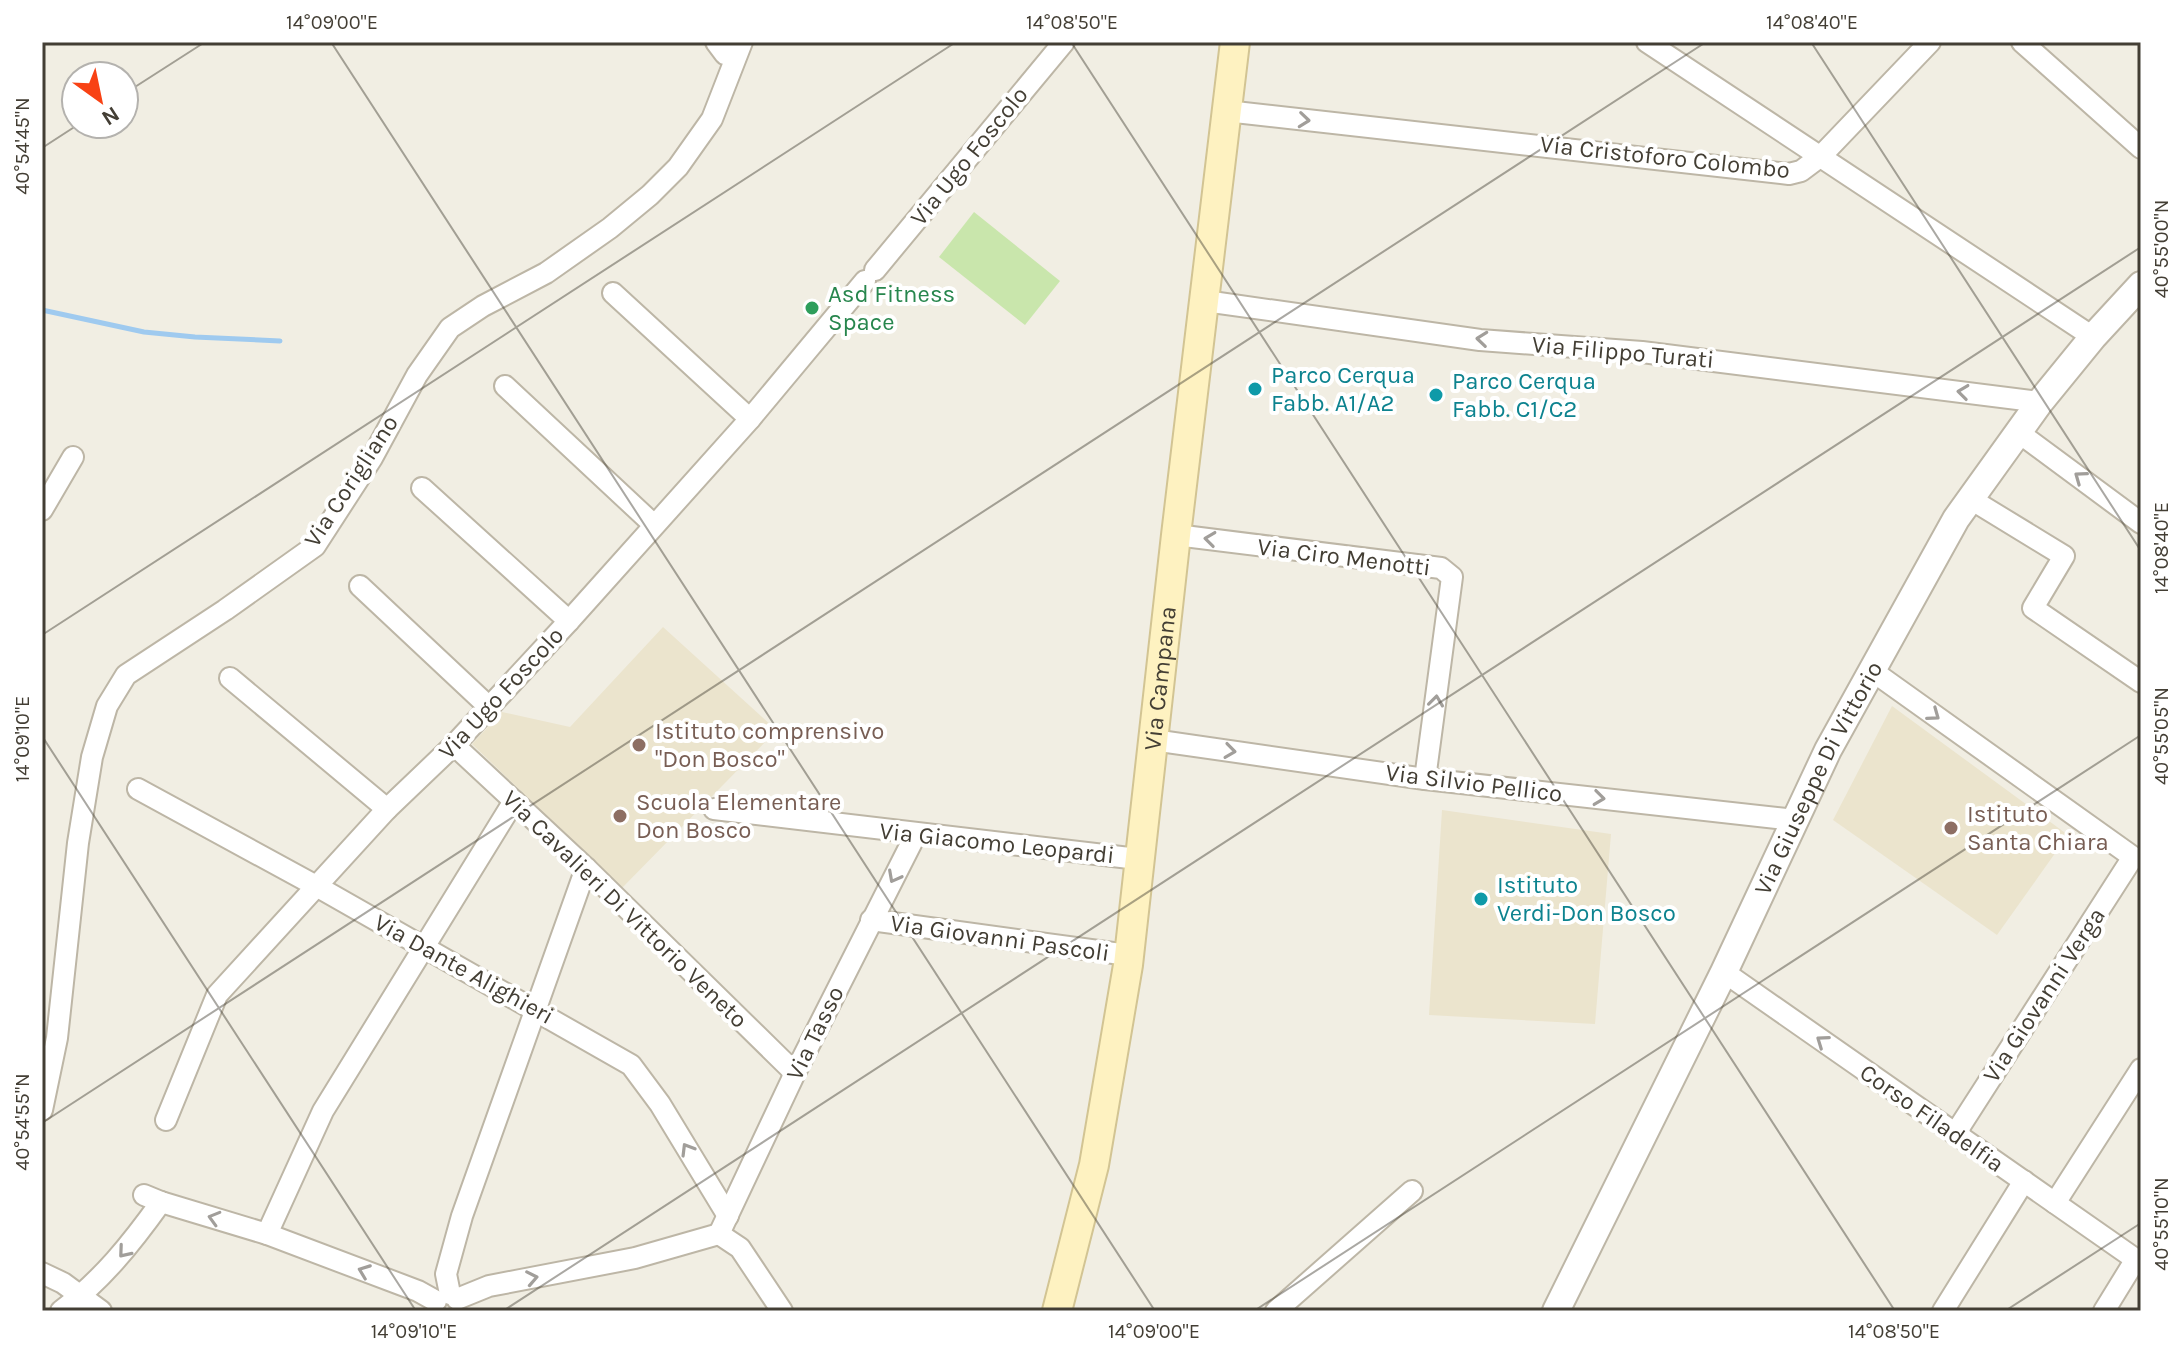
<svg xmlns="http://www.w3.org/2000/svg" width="2183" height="1353" viewBox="0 0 2183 1353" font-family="Karla,sans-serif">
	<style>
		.education { fill: #ebe4cd }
		.green { fill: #c9e6ac }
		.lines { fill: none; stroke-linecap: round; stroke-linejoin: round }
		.stream { stroke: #9fcaef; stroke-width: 5 }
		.minor-casing { stroke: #bdb6a6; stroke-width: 24 }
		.tertiary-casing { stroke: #bdb6a6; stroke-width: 30 }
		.secondary-casing { stroke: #d2c493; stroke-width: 32 }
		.minor { stroke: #fff; stroke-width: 20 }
		.tertiary { stroke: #fff; stroke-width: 26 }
		.secondary { stroke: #fef2c1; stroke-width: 28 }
		.oneway { stroke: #a19e9a }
		.ticks { fill: none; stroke: #433e34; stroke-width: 2; stroke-opacity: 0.45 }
		.leisure-dot { fill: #2e9e5b; stroke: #fff; stroke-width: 3 }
		.culture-dot { fill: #0f9aa8; stroke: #fff; stroke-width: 3 }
		.education-dot { fill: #8d6e63; stroke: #fff; stroke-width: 3 }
		.labels { text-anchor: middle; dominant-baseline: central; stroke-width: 8; stroke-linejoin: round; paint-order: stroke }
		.street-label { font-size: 24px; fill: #433e34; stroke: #fff }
		.leisure-label { font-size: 24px; fill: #27864d; stroke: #fff; text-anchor: start }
		.culture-label { font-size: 24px; fill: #0d838f; stroke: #fff; text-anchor: start }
		.education-label { font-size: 24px; fill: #785e54; stroke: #fff; text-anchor: start }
		.neatline { fill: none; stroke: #433e34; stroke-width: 3 }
		.ticks-label { font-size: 20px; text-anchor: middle; fill: #433e34 }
	</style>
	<rect width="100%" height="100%" fill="#f1eee3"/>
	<g class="education">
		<path d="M 663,627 L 772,726 L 775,732 L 622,888 L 472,744 L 502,712 L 570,727 Z"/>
		<path d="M 1892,706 L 2068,835 L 1997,935 L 1833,820 Z"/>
		<path d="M 1442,810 L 1611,834 L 1595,1024 L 1429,1015 Z"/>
	</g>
	<path class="green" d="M 974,212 L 1060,281 L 1025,325 L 939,257 Z"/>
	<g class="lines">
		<path class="stream" d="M 42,310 L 144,332 L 195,337 L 280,341"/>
		<g class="minor-casing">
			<g id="minor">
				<path d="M 716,42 L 725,54"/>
				<path d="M 1647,42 L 2093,337"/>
				<path d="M 2022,42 L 2141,148"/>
				<path d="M 1226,111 L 1789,174 L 1801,171 L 1821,156 L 1930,42"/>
				<path d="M 875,270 L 1064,42"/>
				<path d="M 613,293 L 750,419"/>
				<path d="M 1205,301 L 1480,340 L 1642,352 L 2040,402"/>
				<path d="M 505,386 L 654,525"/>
				<path d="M 2018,432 L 2141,523"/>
				<path d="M 422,488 L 569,621"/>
				<path d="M 1969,498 L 2064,556 L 2033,608 L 2141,682"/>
				<path d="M 42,510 L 73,457"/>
				<path d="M 1176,535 L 1441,568 L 1452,577 L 1425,779"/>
				<path d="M 360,586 L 488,706"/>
				<path d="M 1871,670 L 2133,857 L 1955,1134"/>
				<path d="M 230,678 L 387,809"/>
				<path d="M 1153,740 L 1425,779 L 1795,820"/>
				<path d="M 454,745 L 586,868 L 795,1073"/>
				<path d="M 138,789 L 318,887 L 631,1065 L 660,1104 L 728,1216"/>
				<path d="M 714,809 L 1138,859"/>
				<path d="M 871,920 L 1128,955"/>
				<path d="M 1724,972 L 2141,1263"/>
				<path d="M 42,1110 L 57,1038 L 78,843 L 92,757 L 107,706 L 126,675 L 225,610 L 315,546 L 372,458 L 417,375 L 450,328 L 483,306 L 546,273 L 610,228 L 650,195 L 678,167 L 712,119 L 742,42"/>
				<path d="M 166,1120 L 217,995 L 387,809 L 454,745 L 569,621 L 750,419 L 865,281"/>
				<path d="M 144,1195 L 161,1202 L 267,1234 L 418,1291 L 436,1301"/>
				<path d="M 2055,1203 L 2141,1069"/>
				<path d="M 267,1234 L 323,1111 L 514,801"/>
				<path d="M 719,1234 L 795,1073 L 916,834"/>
				<path d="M 719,1234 L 740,1248 L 782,1311"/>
				<path d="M 42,1273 L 63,1283 L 101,1311"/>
				<path d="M 450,1294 L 446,1274 L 462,1216 L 586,868"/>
				<path d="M 457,1299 L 489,1286 L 635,1258 L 719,1234"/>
				<path d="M 61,1311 C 102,1280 131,1244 161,1202"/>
				<path d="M 1276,1311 L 1412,1191"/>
				<path d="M 1943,1311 L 2024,1181"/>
				<path d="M 2104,1311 L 2136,1259"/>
			</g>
		</g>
		<g class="tertiary-casing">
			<g id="tertiary">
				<path id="s1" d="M 1556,1311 L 1724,972 L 1828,750 L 1956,519 L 2040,402 L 2093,337 L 2141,285"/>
			</g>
		</g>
		<g class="secondary-casing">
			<g id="secondary">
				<path id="s2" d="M 1057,1311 L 1094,1165 L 1128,965 L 1176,535 L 1235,42"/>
			</g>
		</g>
		<use href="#minor" class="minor"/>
		<use href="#tertiary" class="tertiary"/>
		<use href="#secondary" class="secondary"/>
	</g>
	<defs><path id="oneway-chevron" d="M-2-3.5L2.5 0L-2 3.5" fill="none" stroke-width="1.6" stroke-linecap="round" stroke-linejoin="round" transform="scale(2)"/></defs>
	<g class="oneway">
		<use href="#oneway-chevron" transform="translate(1304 120) rotate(6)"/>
		<use href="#oneway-chevron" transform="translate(1482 339) rotate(-174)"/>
		<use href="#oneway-chevron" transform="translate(1963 392) rotate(-173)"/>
		<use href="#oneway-chevron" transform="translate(2080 477) rotate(-144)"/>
		<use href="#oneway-chevron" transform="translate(1210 539) rotate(-173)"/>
		<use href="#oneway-chevron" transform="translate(1436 701) rotate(-83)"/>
		<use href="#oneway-chevron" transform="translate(1934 715) rotate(36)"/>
		<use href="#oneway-chevron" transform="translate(1230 751) rotate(8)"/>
		<use href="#oneway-chevron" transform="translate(1599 798) rotate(7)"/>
		<use href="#oneway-chevron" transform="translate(894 877) rotate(118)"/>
		<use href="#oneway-chevron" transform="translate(1822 1041) rotate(-145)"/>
		<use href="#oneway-chevron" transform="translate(687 1149) rotate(-121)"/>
		<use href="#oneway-chevron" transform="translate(214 1218) rotate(-164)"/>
		<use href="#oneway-chevron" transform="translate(124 1252) rotate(130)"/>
		<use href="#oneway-chevron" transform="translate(364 1271) rotate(-159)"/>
		<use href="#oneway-chevron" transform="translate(532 1278) rotate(-11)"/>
	</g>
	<path class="ticks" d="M 331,42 L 1155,1311M 1071,42 L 1895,1311M 1811,42 L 2141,551M 124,94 L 205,42M 42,148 L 79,124M 42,635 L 956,42M 42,736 L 416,1311M 42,1123 L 1706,42M 503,1311 L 2141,247M 1254,1311 L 2141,735M 2005,1311 L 2141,1223"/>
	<circle class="leisure-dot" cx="812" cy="308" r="8"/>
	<g class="culture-dot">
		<circle cx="1255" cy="389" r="8"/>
		<circle cx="1436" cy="395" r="8"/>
		<circle cx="1481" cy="899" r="8"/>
	</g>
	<g class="education-dot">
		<circle cx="639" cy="745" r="8"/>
		<circle cx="620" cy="816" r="8"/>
		<circle cx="1951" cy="828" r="8"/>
	</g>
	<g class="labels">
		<g class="street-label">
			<text transform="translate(969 156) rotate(-51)">Via Ugo Foscolo</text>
			<text transform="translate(1665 157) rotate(6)">Via Cristoforo Colombo</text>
			<text transform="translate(1623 352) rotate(5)">Via Filippo Turati</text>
			<text transform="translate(351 481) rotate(-57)">Via Corigliano</text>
			<text transform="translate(1344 557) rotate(7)">Via Ciro Menotti</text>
			<text stroke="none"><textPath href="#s2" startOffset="642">Via Campana</textPath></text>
			<text transform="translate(501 693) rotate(-47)">Via Ugo Foscolo</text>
			<text stroke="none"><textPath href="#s1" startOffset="594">Via Giuseppe Di Vittorio</textPath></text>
			<text transform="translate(1474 783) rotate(7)">Via Silvio Pellico</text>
			<text transform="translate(997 843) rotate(6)">Via Giacomo Leopardi</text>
			<text transform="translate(625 909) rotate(44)">Via Cavalieri Di Vittorio Veneto</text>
			<text transform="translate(1000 938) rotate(8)">Via Giovanni Pascoli</text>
			<text transform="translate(464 969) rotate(29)">Via Dante Alighieri</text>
			<text transform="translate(2044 995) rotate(-57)">Via Giovanni Verga</text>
			<text transform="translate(815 1033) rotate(-64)">Via Tasso</text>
			<text transform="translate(1932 1118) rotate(35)">Corso Filadelfia</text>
		</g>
		<g class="leisure-label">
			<text x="828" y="294">Asd Fitness<tspan x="828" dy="28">Space</tspan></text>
		</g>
		<g class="culture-label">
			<text x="1271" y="375">Parco Cerqua<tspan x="1271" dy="28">Fabb. A1/A2</tspan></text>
			<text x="1452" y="381">Parco Cerqua<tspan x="1452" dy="28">Fabb. C1/C2</tspan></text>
			<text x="1497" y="885">Istituto<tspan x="1497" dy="28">Verdi-Don Bosco</tspan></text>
		</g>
		<g class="education-label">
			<text x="655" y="731">Istituto comprensivo<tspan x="655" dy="28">"Don Bosco"</tspan></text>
			<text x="636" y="802">Scuola Elementare<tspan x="636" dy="28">Don Bosco</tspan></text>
			<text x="1967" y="814">Istituto<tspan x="1967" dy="28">Santa Chiara</tspan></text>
		</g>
	</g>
	<rect width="2183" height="1353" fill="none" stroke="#ffffff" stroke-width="88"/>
	<g transform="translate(100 100) rotate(147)"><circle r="38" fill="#ffffff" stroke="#b4b2ae" stroke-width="2"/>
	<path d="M0-6L14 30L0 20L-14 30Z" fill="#f84214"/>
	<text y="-12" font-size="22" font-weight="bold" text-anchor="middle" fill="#433e34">N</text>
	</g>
	<rect x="44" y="44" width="2095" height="1265" class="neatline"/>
	<g class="ticks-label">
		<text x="332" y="29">14°09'00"E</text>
		<text x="1072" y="29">14°08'50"E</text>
		<text x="1812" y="29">14°08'40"E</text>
		<text transform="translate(22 146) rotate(-90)" y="7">40°54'45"N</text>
		<text transform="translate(2161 249) rotate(-90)" y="7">40°55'00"N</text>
		<text transform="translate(2161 548) rotate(-90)" y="7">14°08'40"E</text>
		<text transform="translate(2161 736) rotate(-90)" y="7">40°55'05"N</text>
		<text transform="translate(22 739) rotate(-90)" y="7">14°09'10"E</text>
		<text transform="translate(22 1122) rotate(-90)" y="7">40°54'55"N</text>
		<text transform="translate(2161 1224) rotate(-90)" y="7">40°55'10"N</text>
		<text x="414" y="1338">14°09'10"E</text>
		<text x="1154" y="1338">14°09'00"E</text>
		<text x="1894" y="1338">14°08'50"E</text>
	</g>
</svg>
